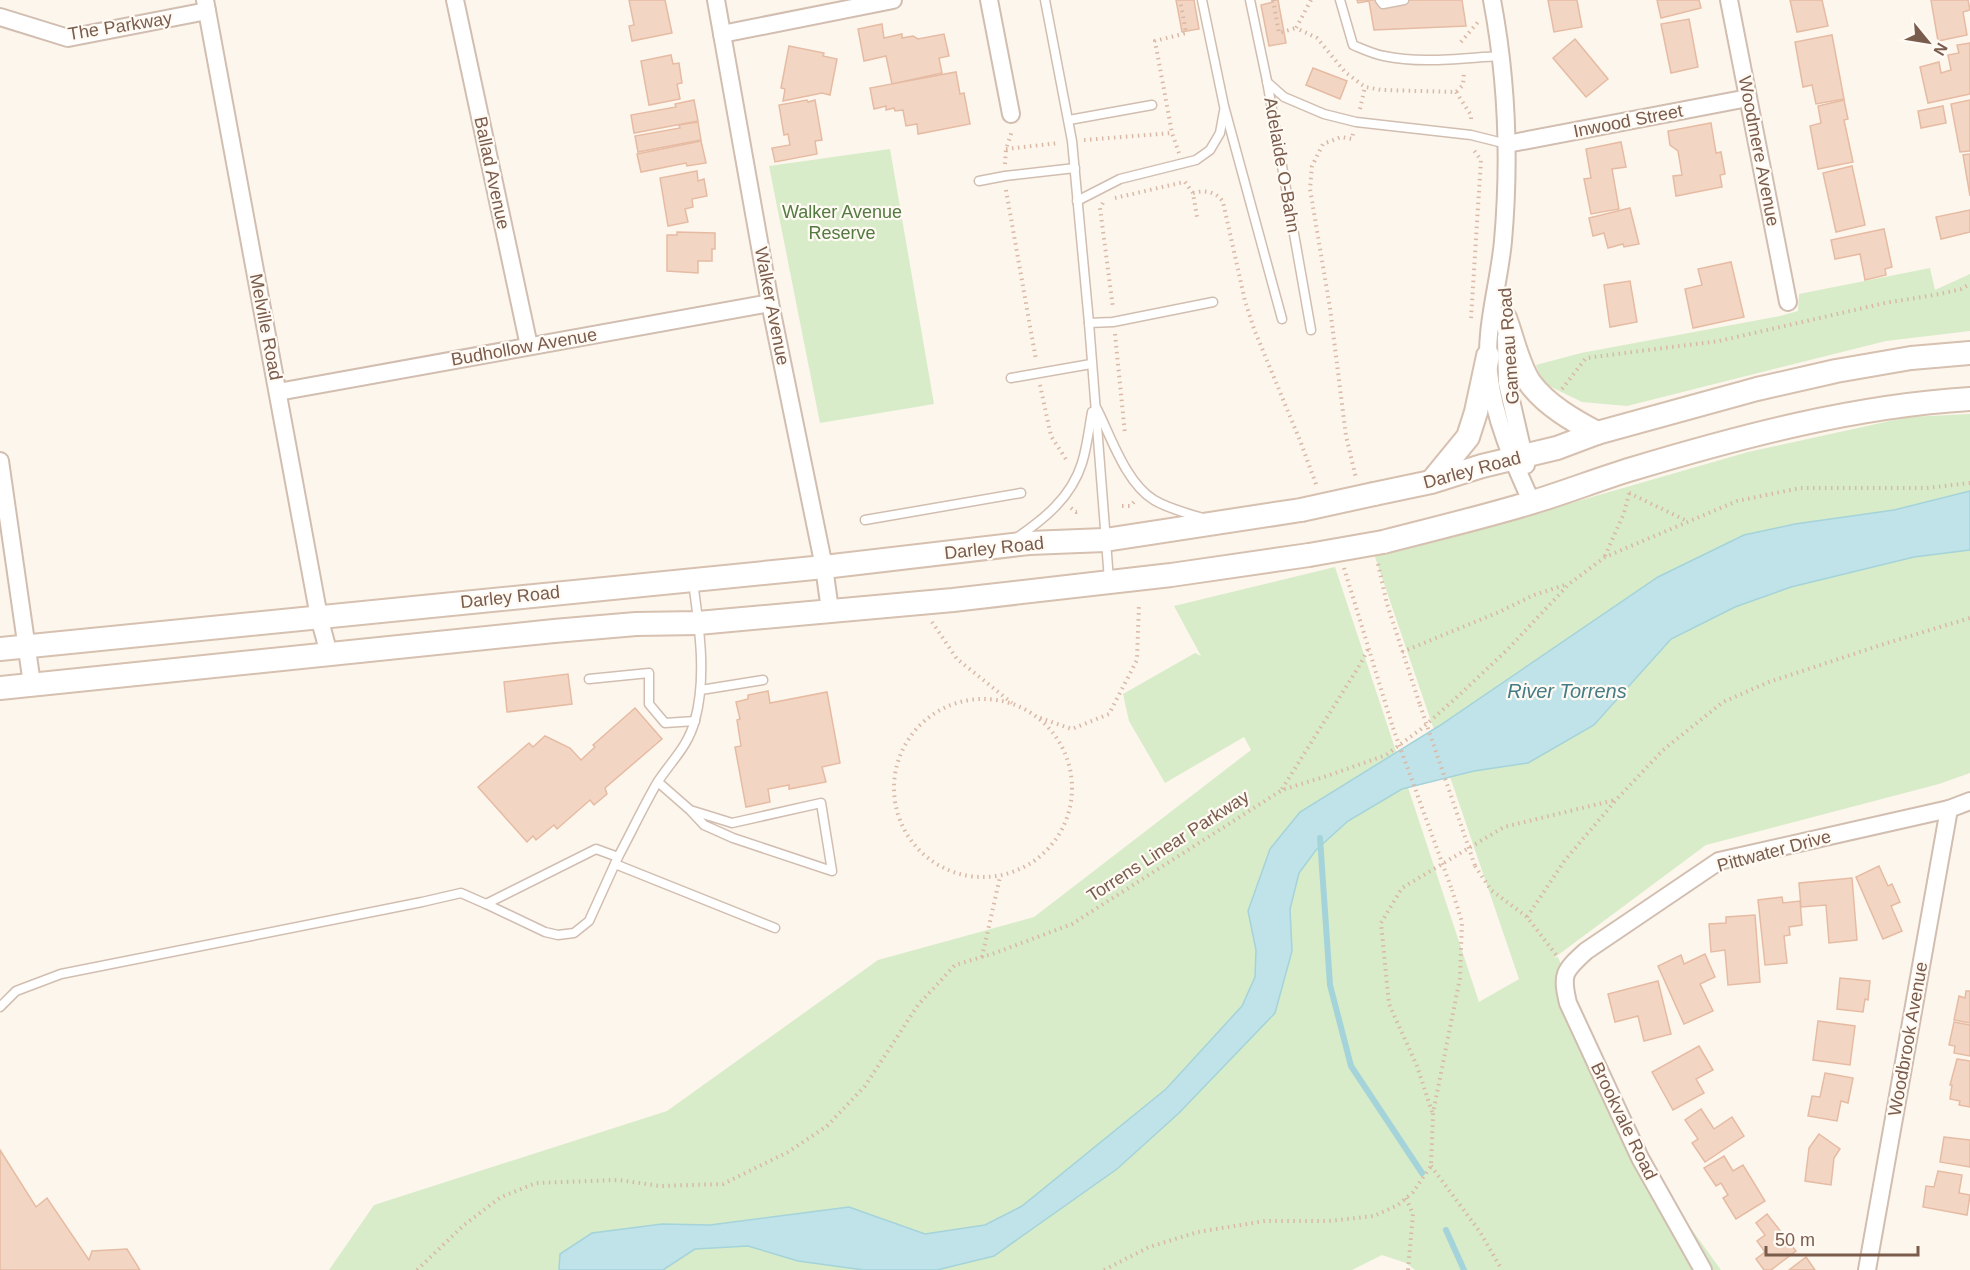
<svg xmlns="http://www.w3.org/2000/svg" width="1970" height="1270" viewBox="0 0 1970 1270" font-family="Helvetica,sans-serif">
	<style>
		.green { fill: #d8ecc9 }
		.water { fill: #bfe3e8; stroke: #a5d3da; stroke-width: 1.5 }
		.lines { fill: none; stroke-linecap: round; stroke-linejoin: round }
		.stream { stroke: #a5d3da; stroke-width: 6 }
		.building { fill: #f3d5c3; stroke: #e6bba3; stroke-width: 1.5 }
		.service-casing { stroke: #d1beb0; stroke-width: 11 }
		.minor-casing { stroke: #d1beb0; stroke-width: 20 }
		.secondary-casing { stroke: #d6c0b0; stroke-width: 26 }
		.path { stroke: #d9b8a5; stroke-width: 4; stroke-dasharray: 1.5 4.5; stroke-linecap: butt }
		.service { stroke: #fff; stroke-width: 8 }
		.minor { stroke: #fff; stroke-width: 16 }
		.secondary { stroke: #fff; stroke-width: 22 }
		.secondary-bridge-casing { stroke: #d6c0b0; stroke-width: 26; stroke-linecap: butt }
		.path-bridge { stroke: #d9b8a5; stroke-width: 4; stroke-dasharray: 1.5 4.5; stroke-linecap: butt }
		.secondary-bridge { stroke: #fff; stroke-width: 22 }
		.labels { text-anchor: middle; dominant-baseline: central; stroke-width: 4.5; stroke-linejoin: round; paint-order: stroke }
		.street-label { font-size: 18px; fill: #7a5c4d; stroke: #fffaf3 }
		.park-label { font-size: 18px; fill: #537a41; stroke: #fffaf3 }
		.water-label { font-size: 20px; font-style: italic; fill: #437c86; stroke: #fffaf3 }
	</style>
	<rect width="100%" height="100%" fill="#fdf6ec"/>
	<g class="green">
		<path d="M 890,149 L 934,404 L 820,423 L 769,166 Z"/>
		<path d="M 1930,268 L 1935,290 L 1970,274 L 1970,331 L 1886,341 L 1627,406 L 1582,402 L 1549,386 L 1540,376 L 1536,365 L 1581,353 L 1780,316 L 1798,311 L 1799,294 Z"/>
		<path d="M 1970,414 L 1970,773 L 1939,784 L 1706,845 L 1554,958 L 1558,957 L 1640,1158 L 1721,1270 L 1415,1270 L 1406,1263 L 1382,1255 L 1352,1270 L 329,1270 L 374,1205 L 667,1111 L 878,960 L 1034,917 L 1251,750 L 1244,737 L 1165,783 L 1129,721 L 1123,694 L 1195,653 L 1201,656 L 1174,606 L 1335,567 L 1479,1002 L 1519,979 L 1374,554 L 1571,503 L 1748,452 L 1908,417 Z"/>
	</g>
	<path class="water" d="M 1970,491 L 1970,550 L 1914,557 L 1791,587 L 1735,607 L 1671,639 L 1594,725 L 1528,763 L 1474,771 L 1402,789 L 1348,821 L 1316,850 L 1299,873 L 1290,909 L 1292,951 L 1275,1013 L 1179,1113 L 1117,1169 L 994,1256 L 937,1270 L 864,1270 L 798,1261 L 748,1246 L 695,1249 L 663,1270 L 559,1270 L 560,1254 L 592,1233 L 662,1224 L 710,1225 L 849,1207 L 925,1234 L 985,1225 L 1022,1206 L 1166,1089 L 1242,1006 L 1255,977 L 1256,950 L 1248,911 L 1270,849 L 1300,812 L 1439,726 L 1658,577 L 1744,535 L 1795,524 L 1894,510 Z"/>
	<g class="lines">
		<g class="stream">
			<path d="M 1320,838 L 1330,985 L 1351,1066 L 1422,1173"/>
			<path d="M 1446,1230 L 1464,1270"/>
		</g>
	</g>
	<g class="building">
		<path d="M 629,0 L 665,0 L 672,33 L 632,41 L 629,26 L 634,25 Z"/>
		<path d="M 1176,0 L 1194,0 L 1199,29 L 1182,32 Z"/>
		<path d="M 1272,0 L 1278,0 L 1286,43 L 1269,46 L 1261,5 L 1273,2 Z"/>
		<path d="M 1357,0 L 1462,0 L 1466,26 L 1374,30 L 1369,1 L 1358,3 Z"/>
		<path d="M 1548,0 L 1577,0 L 1582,27 L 1554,32 Z"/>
		<path d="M 1657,0 L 1699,0 L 1701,8 L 1661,18 Z"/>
		<path d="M 1790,0 L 1822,0 L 1828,26 L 1797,32 Z"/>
		<path d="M 1931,0 L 1968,0 L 1970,10 L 1963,12 L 1967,35 L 1938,41 Z"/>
		<path d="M 1689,19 L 1698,67 L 1671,73 L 1661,24 Z"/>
		<path d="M 882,24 L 884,38 L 902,34 L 902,38 L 913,36 L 918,39 L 944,34 L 949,56 L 939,58 L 942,73 L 892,84 L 886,56 L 864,61 L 858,29 Z"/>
		<path d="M 1832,35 L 1844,99 L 1816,104 L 1812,85 L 1803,87 L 1795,42 Z"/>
		<path d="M 1575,39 L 1608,79 L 1586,97 L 1553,58 Z"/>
		<path d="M 1970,43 L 1970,94 L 1928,103 L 1920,67 L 1939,62 L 1941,73 L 1951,70 L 1948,55 L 1959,53 L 1957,45 Z"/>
		<path d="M 789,46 L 824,53 L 823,56 L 837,59 L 830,95 L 822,93 L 783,101 L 785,89 L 781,88 Z"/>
		<path d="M 671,55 L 673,64 L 679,63 L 682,83 L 677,84 L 680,99 L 649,105 L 641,61 Z"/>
		<path d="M 1313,68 L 1347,81 L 1340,99 L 1306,85 Z"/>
		<path d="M 956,72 L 960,94 L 964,93 L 970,124 L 918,134 L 917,124 L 906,126 L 903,110 L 895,111 L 894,108 L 886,110 L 886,106 L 874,109 L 870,88 Z"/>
		<path d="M 694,100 L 698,121 L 634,133 L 631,115 L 676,107 L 675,104 Z"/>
		<path d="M 807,100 L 808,102 L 815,100 L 822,140 L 815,141 L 817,154 L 775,162 L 772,148 L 790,145 L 788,134 L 784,135 L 779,105 Z"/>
		<path d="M 1844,100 L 1848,119 L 1844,120 L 1853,162 L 1818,169 L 1810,126 L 1821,123 L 1818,106 Z"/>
		<path d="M 1970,100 L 1970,151 L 1960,152 L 1951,104 Z"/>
		<path d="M 1943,106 L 1946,123 L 1921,128 L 1918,111 Z"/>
		<path d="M 698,122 L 701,140 L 638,152 L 635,136 L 680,128 L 679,125 Z"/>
		<path d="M 1711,123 L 1716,153 L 1721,152 L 1725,174 L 1720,175 L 1722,187 L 1676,196 L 1673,176 L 1682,175 L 1678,151 L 1670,145 L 1668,131 Z"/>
		<path d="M 701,141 L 706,163 L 687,166 L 686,163 L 641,172 L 637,154 Z"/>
		<path d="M 1621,142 L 1626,167 L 1612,169 L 1619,209 L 1591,214 L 1584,179 L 1591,178 L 1586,149 Z"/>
		<path d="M 1970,154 L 1970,196 L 1963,155 Z"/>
		<path d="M 1852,166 L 1865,225 L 1836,232 L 1823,173 Z"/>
		<path d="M 697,171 L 698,181 L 704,179 L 707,196 L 692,199 L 693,207 L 685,209 L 688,222 L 668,226 L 660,178 Z"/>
		<path d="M 1630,208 L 1639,244 L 1624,247 L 1623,244 L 1608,248 L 1604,233 L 1593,236 L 1589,218 Z"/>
		<path d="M 1970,210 L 1970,232 L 1941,239 L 1936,217 Z"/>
		<path d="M 1884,229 L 1892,267 L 1885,269 L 1886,275 L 1865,280 L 1860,254 L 1835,259 L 1831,240 Z"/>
		<path d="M 677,232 L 715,233 L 715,249 L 712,249 L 712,261 L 698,261 L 698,273 L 667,271 L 667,235 L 677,235 Z"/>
		<path d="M 1731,262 L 1744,317 L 1693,328 L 1685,289 L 1702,285 L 1698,269 Z"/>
		<path d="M 1630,281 L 1637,322 L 1610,327 L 1604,285 Z"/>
		<path d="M 568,674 L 572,704 L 507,712 L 504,682 Z"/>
		<path d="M 768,691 L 770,703 L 827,692 L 840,763 L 822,767 L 826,782 L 789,789 L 789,785 L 768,789 L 770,802 L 746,807 L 735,747 L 741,746 L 737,720 L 740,719 L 736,702 L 748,699 L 748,695 Z"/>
		<path d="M 635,708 L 662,739 L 605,788 L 607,794 L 594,805 L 590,800 L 557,829 L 554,825 L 536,840 L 533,836 L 527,842 L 478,787 L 529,743 L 533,747 L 545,736 L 570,748 L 581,760 L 595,747 L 593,745 Z"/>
		<path d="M 1879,866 L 1888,886 L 1892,884 L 1900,902 L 1891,906 L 1902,931 L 1883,939 L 1856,877 Z"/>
		<path d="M 1852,878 L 1857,940 L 1829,943 L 1826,905 L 1801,907 L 1799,883 Z"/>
		<path d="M 1782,897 L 1783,903 L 1800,901 L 1802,925 L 1789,927 L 1790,935 L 1784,936 L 1787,963 L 1765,965 L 1758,900 Z"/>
		<path d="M 1755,915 L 1760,982 L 1728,985 L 1725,950 L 1711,952 L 1709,924 L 1726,923 L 1726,917 Z"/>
		<path d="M 1705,954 L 1715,977 L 1700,984 L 1713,1011 L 1684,1024 L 1658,966 L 1681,955 L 1684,964 Z"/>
		<path d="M 1840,978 L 1870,981 L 1868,1000 L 1865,999 L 1863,1012 L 1837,1009 Z"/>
		<path d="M 1658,981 L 1671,1034 L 1644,1041 L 1638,1016 L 1615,1022 L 1608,994 Z"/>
		<path d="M 1966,991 L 1970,991 L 1970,1023 L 1954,1020 L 1959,996 L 1965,998 Z"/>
		<path d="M 1818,1021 L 1855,1026 L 1850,1065 L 1813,1060 Z"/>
		<path d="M 1954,1022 L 1970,1025 L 1970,1056 L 1954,1053 L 1955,1046 L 1949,1045 Z"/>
		<path d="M 1699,1046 L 1713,1070 L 1696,1079 L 1704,1093 L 1673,1110 L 1652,1072 Z"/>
		<path d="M 1957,1059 L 1970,1061 L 1970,1107 L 1959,1105 L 1960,1101 L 1950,1099 L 1952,1085 L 1950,1085 Z"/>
		<path d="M 1825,1073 L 1853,1078 L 1848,1103 L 1841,1101 L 1837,1121 L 1808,1116 L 1812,1096 L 1820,1097 Z"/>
		<path d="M 1701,1109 L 1714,1129 L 1732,1117 L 1744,1136 L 1705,1162 L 1692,1143 L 1698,1139 L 1685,1120 Z"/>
		<path d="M 1819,1134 L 1840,1149 L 1834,1158 L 1831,1185 L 1805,1181 L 1809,1148 Z"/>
		<path d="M 1944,1137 L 1970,1140 L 1970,1167 L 1940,1162 Z"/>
		<path d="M 0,1150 L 36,1207 L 47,1198 L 89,1260 L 92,1251 L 127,1249 L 140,1270 L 0,1270 Z"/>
		<path d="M 1724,1156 L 1733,1171 L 1743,1165 L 1765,1201 L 1736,1219 L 1723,1198 L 1728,1195 L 1721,1183 L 1716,1186 L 1704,1168 Z"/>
		<path d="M 1938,1171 L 1962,1175 L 1959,1193 L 1970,1195 L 1967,1215 L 1923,1207 L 1926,1186 L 1934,1187 Z"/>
		<path d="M 1767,1214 L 1796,1251 L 1771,1270 L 1764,1270 L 1756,1259 L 1765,1252 L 1757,1241 L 1765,1235 L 1756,1223 Z"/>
		<path d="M 1806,1257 L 1815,1270 L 1789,1270 Z"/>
	</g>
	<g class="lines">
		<g class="service-casing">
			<g id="service">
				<path d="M 1045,0 L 1072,141 L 1089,323 L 1109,580"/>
				<path d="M 1202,0 L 1224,106 L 1282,319"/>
				<path d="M 1250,0 L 1267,81 L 1311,330"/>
				<path d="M 1340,0 L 1353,45 C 1363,49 1373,54 1384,56 C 1421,64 1462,58 1500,56"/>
				<path d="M 1380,0 L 1383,4 L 1404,0"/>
				<path d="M 1267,82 L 1284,97 L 1324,114 L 1356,122 L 1471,135 L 1507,144"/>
				<path d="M 1069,120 L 1152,105"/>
				<path d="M 979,181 L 1005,176 L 1075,168"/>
				<path d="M 1077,201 L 1120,179 L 1196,160 L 1210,150 L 1220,133 L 1224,111"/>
				<path d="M 1089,323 L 1113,322 L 1213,302"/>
				<path d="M 1011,378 L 1091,364"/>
				<path d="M 1097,409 C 1111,437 1126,483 1154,500 C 1169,509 1186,513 1203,518"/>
				<path d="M 865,520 L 1021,493"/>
				<path d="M 1015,539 C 1044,519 1071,498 1082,463 C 1087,447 1089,429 1092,412"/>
				<path d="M 589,679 L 649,673 L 649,704 L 665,723 L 695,721"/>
				<path d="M 701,690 L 763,680"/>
				<path d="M 658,782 L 690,810 L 732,823 L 821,803 L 832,871 L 733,838 L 704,825 L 690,810"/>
				<path d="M 615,864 L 775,928"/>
				<path d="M 486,904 L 545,932 L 558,935 L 574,933 L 589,921 L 618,857"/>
				<path d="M 0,1007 L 16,991 L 61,974 L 422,902 L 461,893 L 486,904 L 596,849 L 618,857 C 631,833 643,807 657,783 C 671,761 688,747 695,720 C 707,676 699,626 693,582"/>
			</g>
		</g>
		<g class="minor-casing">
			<g id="minor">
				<path d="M 205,0 L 319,617 L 329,654"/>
				<path d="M 455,0 L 529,346"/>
				<path d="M 716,0 L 770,303 L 824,567 L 830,610"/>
				<path d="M 989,0 L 1011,114"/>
				<path d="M 1492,0 C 1507,79 1510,161 1503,241 C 1499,285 1484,329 1489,373 C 1494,419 1513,461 1532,503"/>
				<path d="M 1729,0 L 1788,302"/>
				<path d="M 0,17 L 68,38 L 207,11"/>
				<path d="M 722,34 L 893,0"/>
				<path d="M 1507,144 L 1748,98"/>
				<path d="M 1506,337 L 1507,383 L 1526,465"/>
				<path d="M 278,392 L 770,303"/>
				<path d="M 0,461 L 32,684"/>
				<path d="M 1703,1270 L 1640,1158 L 1568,1003 C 1561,974 1564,971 1586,951 L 1719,861 L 1949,809 L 1970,801"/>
				<path d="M 1867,1270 L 1949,809"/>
			</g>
		</g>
		<g class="secondary-casing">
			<g id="secondary">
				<path d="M 1505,318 C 1513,339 1518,365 1530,383 C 1546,405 1574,421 1597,433"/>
				<path d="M 1432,481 L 1468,437 L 1476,412 L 1488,356"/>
				<path d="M 1374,494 L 1431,482 L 1482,466 L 1557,448 L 1597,433 L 1757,389 L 1836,371 L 1911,358 L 1970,353"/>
				<path d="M 1383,542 C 1433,529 1484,517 1533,502 C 1566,492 1599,479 1632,469 C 1742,436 1855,406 1970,399"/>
				<path d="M 0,649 L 824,567 L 1029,543 L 1105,540 L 1301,510"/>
				<path d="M 0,688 L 554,631 L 636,624 L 698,623 L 953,600 L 1171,575 L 1309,555"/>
			</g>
		</g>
		<g class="path">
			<path d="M 1273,0 L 1279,33 L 1296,28"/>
			<path d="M 1311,0 L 1296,28 L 1317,38 L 1345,72 L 1365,87 L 1382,90 L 1456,92 L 1463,85 L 1464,72"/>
			<path d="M 1461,42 L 1478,22"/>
			<path d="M 1456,92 L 1471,115 L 1471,122"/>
			<path d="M 1360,109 L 1365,87"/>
			<path d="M 1353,134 L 1352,139 L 1341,137 L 1323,144 L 1312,166 L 1310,189 L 1330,308 L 1346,436 L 1356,478"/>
			<path d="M 1084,140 L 1172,133"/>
			<path d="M 1006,149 L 1059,143"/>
			<path d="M 1179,153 L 1172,133 L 1155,41 L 1186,33 L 1180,0"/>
			<path d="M 1005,164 L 1006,149 L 1012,131"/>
			<path d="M 1185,182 L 1193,193 L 1197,217"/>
			<path d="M 1006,190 L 1036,360"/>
			<path d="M 1193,193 C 1204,190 1216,191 1223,202 L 1245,301 L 1254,329 L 1301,443 L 1317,487"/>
			<path d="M 1115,198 L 1184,182"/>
			<path d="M 1103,203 L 1100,208 L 1113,308"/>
			<path d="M 1471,318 L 1481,160 L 1473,149"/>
			<path d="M 1115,334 L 1125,434"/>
			<path d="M 1040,385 L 1051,436 L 1067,461"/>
			<path d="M 1562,389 L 1586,358 L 1719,341 L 1885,303 L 1940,294 L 1961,289 L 1970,284"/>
			<path d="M 1629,493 L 1687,521"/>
			<path d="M 1122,506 L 1130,506 L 1135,501"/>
			<path d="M 1071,508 L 1076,512 L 1081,511"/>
			<path d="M 1605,556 L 1624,513 L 1630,490"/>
			<path d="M 1378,564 L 1387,604 L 1420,705"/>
			<path d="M 1344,568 L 1393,728"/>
			<path d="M 932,622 L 957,659 L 1012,703"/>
			<path d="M 1402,652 L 1499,612 L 1534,595 L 1568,584"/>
			<circle cx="983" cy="788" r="89"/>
			<path d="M 1040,718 L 1072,729 L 1109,714 L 1137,660 L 1139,604"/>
			<path d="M 1282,789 L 1361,663 L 1369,647"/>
			<path d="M 1475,866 L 1491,890 L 1527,917 L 1557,956"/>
			<path d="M 1527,917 L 1565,860 L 1616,800 L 1663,750 L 1723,702 L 1769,682 L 1887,643 L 1970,618"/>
			<path d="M 982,957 L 1000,877"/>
			<path d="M 1432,1112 L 1417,1066 L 1389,1004 L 1381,923 L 1402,888 L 1504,827 L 1615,800"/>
			<path d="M 1431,1166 L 1480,1232 L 1502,1270"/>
			<path d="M 1406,1198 L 1413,1214 L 1408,1270"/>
			<path d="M 417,1270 L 464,1225 L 501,1197 L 536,1183 L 619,1180 L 660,1186 L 723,1184 L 788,1152 L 827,1126 L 865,1086 L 918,1005 L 955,965 L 995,953 L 1072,924 L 1282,790 L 1330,775 L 1386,755 L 1421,729 L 1455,699 L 1507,650 L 1569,584 L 1605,557 L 1737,501 L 1800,488 L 1927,488 L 1970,483"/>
			<path d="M 1104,1270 L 1149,1247 L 1198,1232 L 1265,1221 L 1329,1221 L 1374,1216 L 1398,1205 L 1413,1192 L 1431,1166 L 1433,1113 L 1460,978 L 1462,922 L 1452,890"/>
		</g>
		<use href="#service" class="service"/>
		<use href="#minor" class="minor"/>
		<use href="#secondary" class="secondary"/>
		<g class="secondary-bridge-casing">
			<g id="secondary-bridge">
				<path d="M 1301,510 L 1374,494"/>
				<path d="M 1309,555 L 1383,542"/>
			</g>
		</g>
		<g class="path-bridge">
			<path d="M 1420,705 L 1475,866"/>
			<path d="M 1393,728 L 1452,890"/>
		</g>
		<use href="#secondary-bridge" class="secondary-bridge"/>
	</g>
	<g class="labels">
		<g class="street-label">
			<text transform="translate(120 26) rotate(-9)">The Parkway</text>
			<text transform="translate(1628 121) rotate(-11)">Inwood Street</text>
			<text transform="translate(1759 151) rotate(79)">Woodmere Avenue</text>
			<text transform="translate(1282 165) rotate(80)">Adelaide O-Bahn</text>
			<text transform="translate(492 173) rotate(78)">Ballad Avenue</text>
			<text transform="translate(772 306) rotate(79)">Walker Avenue</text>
			<text transform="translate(266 327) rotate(79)">Melville Road</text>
			<text transform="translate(1509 346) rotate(-94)">Gameau Road</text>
			<text transform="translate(524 347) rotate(-10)">Budhollow Avenue</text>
			<text transform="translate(1472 470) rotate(-15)">Darley Road</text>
			<text transform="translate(994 548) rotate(-6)">Darley Road</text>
			<text transform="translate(510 597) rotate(-6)">Darley Road</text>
			<text transform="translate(1168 846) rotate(-33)">Torrens Linear Parkway</text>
			<text transform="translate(1774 851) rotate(-15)">Pittwater Drive</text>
			<text transform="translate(1908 1039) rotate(-80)">Woodbrook Avenue</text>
			<text transform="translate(1624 1121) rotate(64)">Brookvale Road</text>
		</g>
		<g class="park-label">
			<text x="842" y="212">Walker Avenue<tspan x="842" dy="21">Reserve</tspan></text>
		</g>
		<g class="water-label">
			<text x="1567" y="691">River Torrens</text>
		</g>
	</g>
	<g transform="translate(1928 42) rotate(120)" stroke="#fffaf3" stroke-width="4.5" paint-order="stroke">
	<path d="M0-4.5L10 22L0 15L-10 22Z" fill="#7a5c4d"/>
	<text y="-9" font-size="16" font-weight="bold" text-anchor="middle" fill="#7a5c4d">N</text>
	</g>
	<path d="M1766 1246v9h152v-9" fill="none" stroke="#7a5c4d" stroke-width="3"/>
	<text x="1775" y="1246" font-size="18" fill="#7a5c4d" stroke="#fffaf3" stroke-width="4.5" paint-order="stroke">50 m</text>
</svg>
